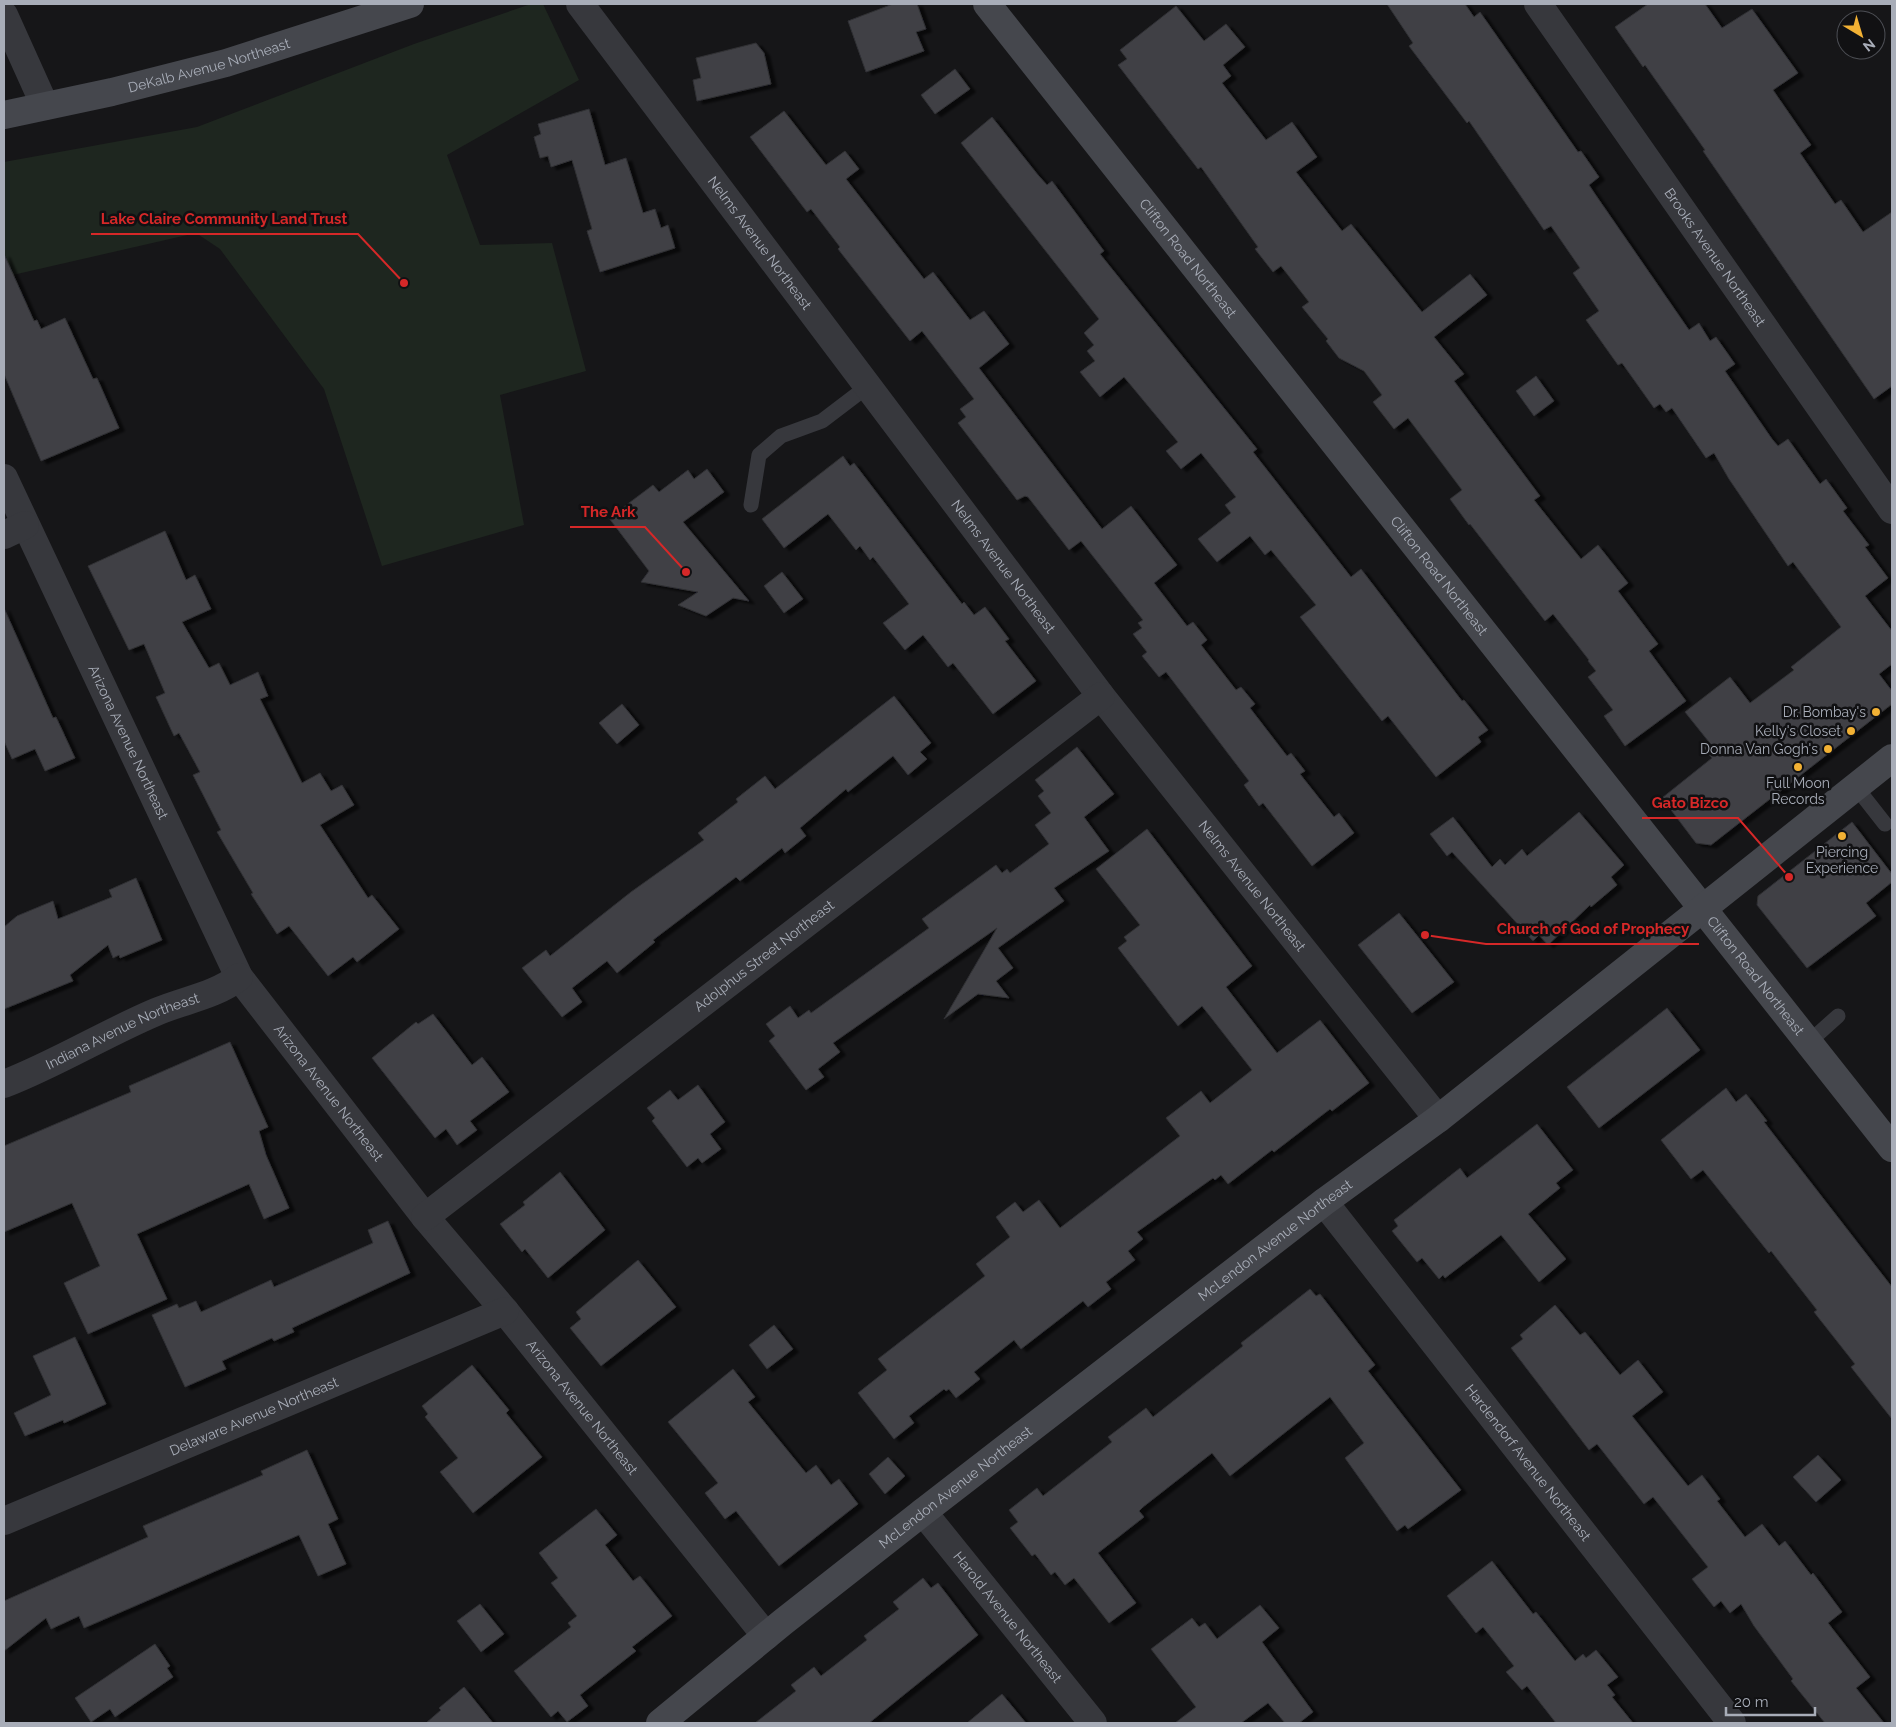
<svg xmlns="http://www.w3.org/2000/svg" width="1896" height="1727" viewBox="0 0 1896 1727" font-family="Raleway,sans-serif">
	<style>
		.green { fill: #1e261f }
		.building { fill: #404145; stroke: #303034; filter: url(#shadow) }
		.lines { fill: none; stroke-linecap: round; stroke-linejoin: round }
		.lane { stroke: #37383d; stroke-width: 15 }
		.street { stroke: #37383d; stroke-width: 28 }
		.secondary { stroke: #45474d; stroke-width: 28 }
		.poi-dot { fill: #f2b134; stroke: #111113; stroke-width: 2 }
		.labels { text-anchor: middle; dominant-baseline: central; stroke-width: 5; stroke-linejoin: round; paint-order: stroke }
		.street-label { font-size: 14px; fill: #a8adb8; stroke: #111113 }
		.poi-label { font-size: 14px; fill: #a8adb8; stroke: #111113; text-anchor: end }
		.leader { fill: none; stroke: #d62828; stroke-width: 2 }
		.callout-dot { fill: #d62828; stroke: #111113; stroke-width: 2 }
		.callout-label { font-size: 15px; text-anchor: middle; font-weight: bold; fill: #d62828; stroke: #111113; stroke-width: 5; stroke-linejoin: round; paint-order: stroke }
	</style>
	<defs>
		<filter id="shadow"><feDropShadow dx="5.5" dy="3" stdDeviation="1" flood-color="#0009"/></filter>
	</defs>
	<rect width="100%" height="100%" fill="#161618"/>
	<path class="green" d="M 531,4 L 543,4 L 579,80 L 447,155 L 480,245 L 552,243 L 586,371 L 500,395 L 524,525 L 382,566 L 324,389 L 220,249 L 196,233 L 4,277 L 4,162 L 197,127 L 414,44 Z"/>
	<g class="building">
		<path d="M 893,4 L 917,4 L 926,29 L 916,32 L 924,51 L 866,72 L 848,21 Z"/>
		<path d="M 1387,4 L 1465,4 L 1474,17 L 1480,12 L 1578,152 L 1581,151 L 1599,177 L 1589,185 L 1595,194 L 1689,330 L 1699,323 L 1710,341 L 1716,337 L 1735,364 L 1725,371 L 1772,439 L 1778,446 L 1788,439 L 1820,484 L 1826,479 L 1847,508 L 1843,511 L 1869,545 L 1865,547 L 1888,578 L 1865,596 L 1892,631 L 1892,664 L 1879,674 L 1892,691 L 1892,704 L 1711,845 L 1696,843 L 1662,798 L 1712,758 L 1703,747 L 1709,742 L 1685,712 L 1730,677 L 1750,703 L 1794,670 L 1791,667 L 1841,627 L 1793,562 L 1788,566 L 1729,479 L 1714,453 L 1706,458 L 1672,408 L 1666,412 L 1660,404 L 1654,408 L 1622,363 L 1618,365 L 1586,320 L 1599,311 L 1573,273 L 1580,268 L 1551,226 L 1544,230 L 1469,121 L 1467,123 L 1409,46 L 1413,43 Z"/>
		<path d="M 1648,4 L 1705,4 L 1722,28 L 1752,9 L 1798,73 L 1773,90 L 1811,145 L 1800,153 L 1835,204 L 1841,200 L 1863,232 L 1892,212 L 1892,386 L 1874,399 L 1703,151 L 1705,150 L 1645,65 L 1643,67 L 1615,27 Z"/>
		<path d="M 1176,6 L 1204,41 L 1226,24 L 1245,47 L 1223,65 L 1231,76 L 1222,83 L 1266,140 L 1292,122 L 1317,157 L 1296,172 L 1342,231 L 1351,224 L 1422,312 L 1470,274 L 1487,295 L 1434,337 L 1464,374 L 1454,381 L 1540,496 L 1534,500 L 1581,559 L 1598,545 L 1628,583 L 1618,591 L 1658,644 L 1649,651 L 1686,701 L 1625,746 L 1604,716 L 1613,710 L 1588,677 L 1596,671 L 1588,661 L 1589,660 L 1553,614 L 1545,621 L 1470,524 L 1469,525 L 1450,499 L 1462,490 L 1408,418 L 1394,429 L 1373,402 L 1382,395 L 1364,371 L 1339,358 L 1326,341 L 1328,339 L 1302,307 L 1309,302 L 1281,266 L 1273,272 L 1255,249 L 1258,247 L 1201,167 L 1198,169 L 1118,65 L 1127,59 L 1120,50 Z"/>
		<path d="M 756,43 L 764,53 L 771,84 L 697,101 L 693,80 L 701,78 L 696,58 Z"/>
		<path d="M 955,69 L 970,89 L 935,114 L 921,95 Z"/>
		<path d="M 589,109 L 605,165 L 626,158 L 643,213 L 655,209 L 661,228 L 668,225 L 675,248 L 600,272 L 587,231 L 592,229 L 572,160 L 551,167 L 548,156 L 540,158 L 534,137 L 541,134 L 538,124 Z"/>
		<path d="M 784,111 L 826,165 L 845,151 L 859,169 L 846,179 L 924,279 L 933,272 L 970,320 L 984,311 L 1009,344 L 979,368 L 1102,529 L 1131,506 L 1177,565 L 1154,583 L 1187,626 L 1193,622 L 1207,640 L 1201,645 L 1236,690 L 1241,687 L 1255,704 L 1250,708 L 1287,756 L 1291,753 L 1305,771 L 1300,774 L 1334,817 L 1339,813 L 1354,833 L 1312,866 L 1263,803 L 1259,806 L 1244,785 L 1249,781 L 1166,672 L 1159,677 L 1142,656 L 1147,652 L 1133,634 L 1142,628 L 1138,623 L 1143,620 L 1081,541 L 1069,550 L 1028,497 L 1025,496 L 1017,500 L 958,423 L 966,417 L 960,409 L 974,399 L 922,331 L 910,341 L 838,249 L 840,247 L 811,209 L 807,212 L 750,137 Z"/>
		<path d="M 992,117 L 1038,175 L 1047,185 L 1052,181 L 1104,251 L 1100,254 L 1257,449 L 1253,452 L 1351,577 L 1361,569 L 1462,701 L 1464,700 L 1488,730 L 1478,737 L 1481,742 L 1436,777 L 1388,716 L 1382,721 L 1300,617 L 1316,605 L 1271,550 L 1265,555 L 1250,536 L 1217,562 L 1198,539 L 1231,513 L 1225,505 L 1236,497 L 1201,453 L 1181,469 L 1166,451 L 1178,442 L 1124,377 L 1100,397 L 1080,372 L 1095,361 L 1087,351 L 1094,345 L 1084,333 L 1099,319 L 961,143 Z"/>
		<path d="M 4,254 L 34,321 L 37,320 L 41,329 L 65,318 L 93,379 L 97,378 L 119,428 L 41,461 L 4,374 Z"/>
		<path d="M 1536,376 L 1554,401 L 1534,416 L 1516,391 Z"/>
		<path d="M 843,456 L 850,466 L 854,463 L 962,604 L 964,602 L 974,615 L 985,607 L 1009,639 L 1005,641 L 1036,681 L 993,714 L 953,663 L 948,667 L 923,635 L 905,650 L 883,623 L 909,604 L 873,557 L 870,560 L 860,546 L 856,550 L 828,514 L 784,548 L 762,519 Z"/>
		<path d="M 707,469 L 724,492 L 683,522 L 749,601 L 733,598 L 706,616 L 678,605 L 698,592 L 641,582 L 649,571 L 609,518 L 653,485 L 659,492 L 688,470 L 694,479 Z"/>
		<path d="M 165,531 L 186,580 L 195,575 L 211,609 L 182,622 L 209,668 L 219,663 L 230,685 L 258,672 L 268,696 L 260,699 L 302,783 L 320,773 L 331,791 L 342,785 L 354,805 L 320,825 L 368,898 L 372,895 L 399,929 L 357,962 L 353,957 L 328,976 L 289,926 L 277,934 L 251,894 L 253,893 L 217,832 L 221,830 L 193,775 L 200,772 L 179,733 L 174,736 L 156,697 L 165,693 L 144,644 L 129,650 L 88,566 Z"/>
		<path d="M 782,572 L 803,599 L 784,613 L 764,586 Z"/>
		<path d="M 4,608 L 53,718 L 56,717 L 75,758 L 45,771 L 35,749 L 12,759 L 4,741 Z"/>
		<path d="M 894,696 L 931,743 L 920,752 L 927,759 L 908,775 L 893,756 L 848,792 L 846,789 L 800,828 L 806,836 L 785,853 L 782,848 L 740,881 L 736,877 L 653,940 L 655,942 L 617,973 L 607,961 L 572,988 L 582,1002 L 562,1017 L 522,968 L 546,950 L 550,956 L 631,892 L 704,840 L 698,833 L 738,802 L 736,799 L 765,776 L 775,789 Z"/>
		<path d="M 622,704 L 639,725 L 617,744 L 599,723 Z"/>
		<path d="M 1077,747 L 1114,794 L 1084,817 L 1109,851 L 1054,888 L 1064,901 L 998,948 L 1013,968 L 996,981 L 1009,998 L 978,994 L 944,1019 L 997,928 L 833,1043 L 840,1052 L 818,1069 L 824,1077 L 806,1090 L 769,1041 L 775,1036 L 766,1024 L 790,1006 L 798,1018 L 809,1010 L 811,1013 L 929,928 L 922,919 L 996,865 L 1002,873 L 1007,869 L 1010,873 L 1049,844 L 1035,825 L 1051,813 L 1038,796 L 1044,791 L 1035,780 Z"/>
		<path d="M 1579,812 L 1624,865 L 1611,877 L 1617,885 L 1591,907 L 1590,905 L 1548,945 L 1539,935 L 1533,941 L 1452,852 L 1447,856 L 1430,834 L 1453,817 L 1492,867 L 1500,859 L 1505,865 L 1522,849 L 1527,856 Z"/>
		<path d="M 1852,822 L 1892,874 L 1892,882 L 1866,903 L 1876,916 L 1807,968 L 1757,905 L 1758,896 Z"/>
		<path d="M 1147,829 L 1252,966 L 1226,987 L 1277,1053 L 1320,1020 L 1369,1083 L 1332,1111 L 1330,1109 L 1274,1152 L 1272,1150 L 1228,1184 L 1221,1175 L 1215,1180 L 1213,1178 L 1137,1232 L 1143,1239 L 1128,1251 L 1135,1260 L 1106,1282 L 1111,1289 L 1088,1307 L 1083,1301 L 1021,1349 L 1014,1340 L 974,1372 L 980,1379 L 956,1398 L 949,1389 L 946,1391 L 944,1389 L 909,1416 L 914,1423 L 894,1439 L 858,1393 L 887,1370 L 878,1359 L 985,1276 L 976,1264 L 1010,1237 L 996,1217 L 1015,1202 L 1023,1212 L 1039,1200 L 1060,1228 L 1180,1136 L 1166,1118 L 1201,1091 L 1210,1103 L 1252,1070 L 1202,1006 L 1178,1026 L 1118,948 L 1127,941 L 1124,937 L 1140,925 L 1096,869 Z"/>
		<path d="M 136,878 L 162,940 L 120,958 L 119,955 L 113,958 L 108,945 L 70,975 L 73,981 L 4,1009 L 4,927 L 17,916 L 53,901 L 58,919 L 112,897 L 109,890 Z"/>
		<path d="M 1399,913 L 1454,982 L 1412,1013 L 1358,945 Z"/>
		<path d="M 1667,1008 L 1700,1050 L 1599,1128 L 1567,1087 Z"/>
		<path d="M 433,1014 L 472,1065 L 482,1057 L 509,1092 L 470,1121 L 477,1130 L 457,1145 L 446,1129 L 435,1138 L 372,1058 L 416,1022 L 418,1024 Z"/>
		<path d="M 230,1042 L 268,1127 L 259,1131 L 266,1155 L 289,1208 L 264,1219 L 249,1184 L 137,1234 L 167,1299 L 88,1334 L 64,1283 L 100,1266 L 72,1203 L 4,1232 L 4,1146 L 131,1092 L 129,1086 Z"/>
		<path d="M 698,1085 L 725,1122 L 710,1134 L 721,1149 L 702,1163 L 698,1158 L 687,1167 L 652,1121 L 655,1118 L 647,1108 L 670,1090 L 678,1100 Z"/>
		<path d="M 1726,1088 L 1736,1102 L 1746,1094 L 1767,1121 L 1764,1122 L 1892,1287 L 1892,1419 L 1851,1367 L 1855,1364 L 1814,1312 L 1817,1310 L 1771,1251 L 1769,1253 L 1703,1170 L 1691,1179 L 1661,1140 Z"/>
		<path d="M 1537,1124 L 1573,1170 L 1556,1183 L 1560,1188 L 1528,1214 L 1566,1259 L 1539,1282 L 1501,1235 L 1445,1278 L 1443,1275 L 1439,1279 L 1422,1258 L 1417,1262 L 1392,1231 L 1398,1226 L 1394,1220 L 1460,1168 L 1467,1178 Z"/>
		<path d="M 560,1172 L 605,1230 L 548,1278 L 525,1249 L 522,1252 L 500,1224 L 525,1205 L 523,1202 Z"/>
		<path d="M 388,1221 L 410,1273 L 292,1328 L 294,1332 L 274,1341 L 272,1338 L 222,1361 L 226,1369 L 185,1387 L 152,1315 L 177,1304 L 179,1308 L 196,1301 L 201,1312 L 271,1280 L 274,1287 L 373,1243 L 368,1230 Z"/>
		<path d="M 638,1260 L 676,1307 L 601,1366 L 570,1328 L 581,1319 L 576,1312 Z"/>
		<path d="M 1310,1289 L 1316,1296 L 1320,1294 L 1375,1365 L 1368,1371 L 1461,1490 L 1408,1529 L 1405,1525 L 1397,1531 L 1345,1458 L 1364,1443 L 1330,1397 L 1230,1476 L 1212,1453 L 1143,1507 L 1139,1511 L 1144,1517 L 1098,1553 L 1136,1603 L 1109,1623 L 1074,1578 L 1065,1585 L 1055,1572 L 1051,1575 L 1035,1554 L 1032,1556 L 1010,1528 L 1018,1522 L 1009,1510 L 1037,1488 L 1043,1496 L 1112,1442 L 1108,1437 L 1146,1408 L 1153,1417 L 1243,1346 L 1241,1343 Z"/>
		<path d="M 1555,1305 L 1580,1335 L 1585,1332 L 1620,1375 L 1638,1360 L 1663,1392 L 1632,1416 L 1688,1486 L 1702,1475 L 1720,1499 L 1717,1501 L 1745,1537 L 1762,1524 L 1779,1546 L 1785,1541 L 1811,1575 L 1813,1573 L 1842,1612 L 1828,1623 L 1870,1677 L 1856,1688 L 1884,1723 L 1825,1723 L 1791,1681 L 1793,1679 L 1754,1626 L 1741,1604 L 1730,1613 L 1721,1601 L 1714,1607 L 1692,1579 L 1708,1567 L 1653,1497 L 1644,1504 L 1597,1444 L 1589,1450 L 1511,1348 L 1523,1339 L 1520,1335 Z"/>
		<path d="M 774,1325 L 793,1349 L 767,1369 L 749,1345 Z"/>
		<path d="M 75,1337 L 106,1404 L 64,1423 L 63,1420 L 25,1436 L 14,1413 L 51,1395 L 33,1356 Z"/>
		<path d="M 472,1365 L 509,1410 L 506,1413 L 542,1457 L 473,1513 L 440,1472 L 458,1458 L 425,1417 L 428,1414 L 422,1406 Z"/>
		<path d="M 733,1369 L 755,1397 L 748,1402 L 806,1473 L 816,1465 L 831,1485 L 839,1479 L 858,1504 L 779,1566 L 736,1511 L 725,1519 L 705,1493 L 718,1483 L 668,1422 Z"/>
		<path d="M 307,1450 L 338,1519 L 328,1524 L 346,1564 L 318,1576 L 299,1535 L 84,1628 L 79,1616 L 51,1629 L 46,1618 L 4,1651 L 4,1601 L 148,1537 L 143,1526 L 263,1475 L 261,1471 Z"/>
		<path d="M 1818,1455 L 1841,1480 L 1816,1502 L 1793,1477 Z"/>
		<path d="M 888,1457 L 905,1476 L 885,1494 L 869,1474 Z"/>
		<path d="M 596,1509 L 617,1535 L 605,1545 L 633,1581 L 640,1576 L 672,1616 L 632,1647 L 636,1651 L 580,1695 L 588,1706 L 567,1722 L 558,1711 L 551,1717 L 514,1671 L 571,1627 L 568,1623 L 577,1616 L 551,1583 L 558,1578 L 539,1553 Z"/>
		<path d="M 1492,1561 L 1533,1614 L 1536,1612 L 1575,1661 L 1583,1654 L 1586,1658 L 1596,1650 L 1618,1677 L 1607,1685 L 1615,1695 L 1612,1697 L 1633,1723 L 1556,1723 L 1527,1686 L 1522,1690 L 1506,1672 L 1514,1666 L 1483,1627 L 1476,1633 L 1447,1596 Z"/>
		<path d="M 923,1578 L 931,1588 L 938,1583 L 978,1635 L 869,1723 L 755,1723 L 796,1691 L 791,1685 L 814,1667 L 821,1676 L 867,1640 L 864,1636 L 899,1609 L 893,1602 Z"/>
		<path d="M 480,1604 L 504,1634 L 481,1652 L 457,1621 Z"/>
		<path d="M 1260,1605 L 1279,1628 L 1262,1642 L 1313,1712 L 1299,1723 L 1285,1723 L 1268,1703 L 1241,1723 L 1175,1723 L 1196,1707 L 1151,1649 L 1192,1618 L 1199,1627 L 1205,1623 L 1217,1639 Z"/>
		<path d="M 155,1644 L 170,1666 L 167,1668 L 173,1677 L 115,1717 L 110,1709 L 91,1722 L 75,1698 Z"/>
		<path d="M 464,1687 L 493,1723 L 426,1723 L 441,1710 L 439,1708 Z"/>
		<path d="M 1002,1694 L 1026,1723 L 967,1723 Z"/>
	</g>
	<g class="lines">
		<g class="lane">
			<path d="M 751,505 L 759,455 L 781,436 L 822,421 L 868,386"/>
			<path d="M 1856,787 L 1885,824"/>
			<path d="M 1809,1042 L 1838,1016"/>
		</g>
		<g class="street">
			<path id="s1" d="M 580,4 L 1101,696 L 1438,1119"/>
			<path id="s2" d="M 1538,4 L 1892,510"/>
			<path d="M 4,15 L 45,106"/>
			<path id="s3" d="M 4,478 L 239,977 L 425,1217 L 505,1311 L 766,1636"/>
			<path d="M 4,535 L 25,525"/>
			<path id="s4" d="M 4,1084 C 56,1064 104,1034 156,1012 C 184,1000 215,996 239,977"/>
			<path id="s5" d="M 1324,1202 L 1732,1723"/>
			<path id="s6" d="M 425,1217 L 1101,696"/>
			<path id="s7" d="M 923,1512 L 1093,1723"/>
			<path id="s8" d="M 4,1521 L 505,1311"/>
		</g>
		<g class="secondary">
			<path id="s9" d="M 987,4 L 1892,1148"/>
			<path id="s10" d="M 4,115 L 112,92 L 226,63 L 410,4"/>
			<path id="s11" d="M 660,1723 L 783,1622 L 923,1512 L 1324,1202 L 1438,1119 L 1892,758"/>
		</g>
	</g>
	<g class="poi-dot">
		<circle cx="1876" cy="712" r="5"/>
		<circle cx="1851" cy="731" r="5"/>
		<circle cx="1828" cy="749" r="5"/>
		<circle cx="1798" cy="767" r="5"/>
		<circle cx="1842" cy="836" r="5"/>
	</g>
	<g class="labels">
		<g class="street-label">
			<text stroke="none"><textPath href="#s10" startOffset="211">DeKalb Avenue Northeast</textPath></text>
			<text stroke="none"><textPath href="#s1" startOffset="299">Nelms Avenue Northeast</textPath></text>
			<text stroke="none"><textPath href="#s2" startOffset="309">Brooks Avenue Northeast</textPath></text>
			<text stroke="none"><textPath href="#s9" startOffset="324">Clifton Road Northeast</textPath></text>
			<text stroke="none"><textPath href="#s1" startOffset="704">Nelms Avenue Northeast</textPath></text>
			<text stroke="none"><textPath href="#s9" startOffset="729">Clifton Road Northeast</textPath></text>
			<text stroke="none"><textPath href="#s3" startOffset="292">Arizona Avenue Northeast</textPath></text>
			<text stroke="none"><textPath href="#s1" startOffset="1109">Nelms Avenue Northeast</textPath></text>
			<text stroke="none"><textPath href="#s6" startOffset="428">Adolphus Street Northeast</textPath></text>
			<text stroke="none"><textPath href="#s9" startOffset="1239">Clifton Road Northeast</textPath></text>
			<text stroke="none"><textPath href="#s4" startOffset="130">Indiana Avenue Northeast</textPath></text>
			<text stroke="none"><textPath href="#s3" startOffset="698">Arizona Avenue Northeast</textPath></text>
			<text stroke="none"><textPath href="#s11" startOffset="782">McLendon Avenue Northeast</textPath></text>
			<text stroke="none"><textPath href="#s3" startOffset="1102">Arizona Avenue Northeast</textPath></text>
			<text stroke="none"><textPath href="#s8" startOffset="271">Delaware Avenue Northeast</textPath></text>
			<text stroke="none"><textPath href="#s5" startOffset="331">Hardendorf Avenue Northeast</textPath></text>
			<text stroke="none"><textPath href="#s11" startOffset="378">McLendon Avenue Northeast</textPath></text>
			<text stroke="none"><textPath href="#s7" startOffset="135">Harold Avenue Northeast</textPath></text>
		</g>
		<g class="poi-label">
			<text x="1866" y="712">Dr. Bombay's</text>
			<text x="1841" y="731">Kelly's Closet</text>
			<text x="1818" y="749">Donna Van Gogh's</text>
			<text x="1798" y="783" text-anchor="middle">Full Moon<tspan x="1798" dy="16">Records</tspan></text>
			<text x="1842" y="852" text-anchor="middle">Piercing<tspan x="1842" dy="16">Experience</tspan></text>
		</g>
	</g>
	<path class="leader" d="M404 283L358 234H91M686 572L645 527H570M1789 877L1738 818H1642M1425 935L1486 944H1699"/>
	<g class="callout-dot">
		<circle cx="404" cy="283" r="5"/>
		<circle cx="686" cy="572" r="5"/>
		<circle cx="1789" cy="877" r="5"/>
		<circle cx="1425" cy="935" r="5"/>
	</g>
	<g class="callout-label">
		<text x="224" y="224">Lake Claire Community Land Trust</text>
		<text x="608" y="517">The Ark</text>
		<text x="1690" y="808">Gato Bizco</text>
		<text x="1593" y="934">Church of God of Prophecy</text>
	</g>
	<rect width="1896" height="1727" fill="none" stroke="#a8adb8" stroke-width="10"/>
	<g transform="translate(1861 35) rotate(142)"><circle r="24" fill="#111113" stroke="#4d4f55"/>
	<path d="M0-4L9 19L0 12L-9 19Z" fill="#f2b134"/>
	<text y="-8" font-size="14" font-weight="bold" text-anchor="middle" fill="#a8adb8">N</text>
	</g>
	<path d="M1726 1707v8h89v-8" fill="none" stroke="#a8adb8" stroke-width="2.5"/>
	<text x="1734" y="1707" font-size="15" fill="#a8adb8" stroke="#111113" stroke-width="4" paint-order="stroke">20 m</text>
</svg>
